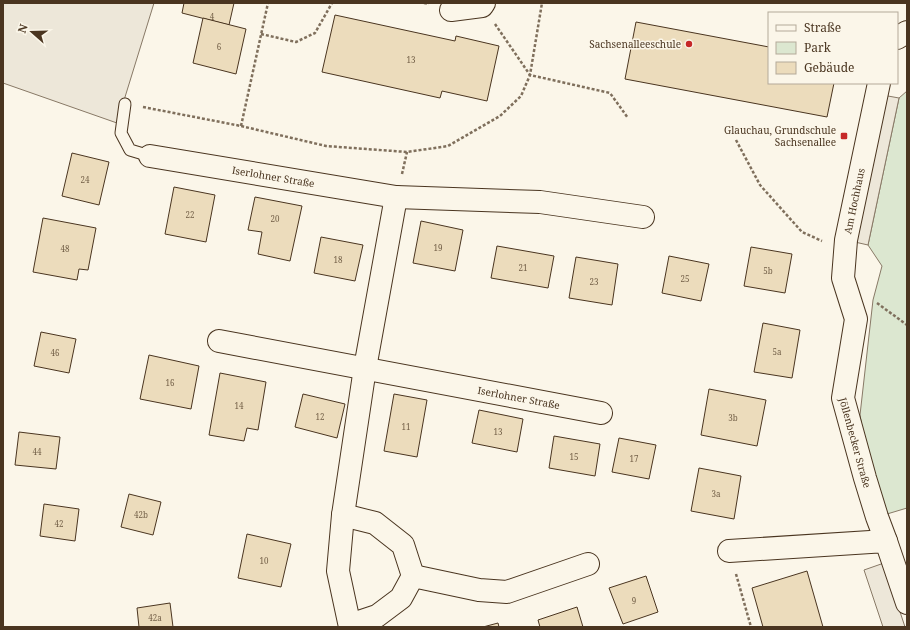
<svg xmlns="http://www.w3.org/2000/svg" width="910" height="630" viewBox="0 0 910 630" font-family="'Noto Serif',serif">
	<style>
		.green { fill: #dce7d0; stroke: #887966 }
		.parking { fill: #ede7d9; stroke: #887966 }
		.building { fill: #ecdcbc; stroke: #4a3520 }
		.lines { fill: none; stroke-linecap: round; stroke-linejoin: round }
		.service-casing { stroke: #4a3520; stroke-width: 13 }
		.minor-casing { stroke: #4a3520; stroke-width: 24 }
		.path { stroke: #7f6f5c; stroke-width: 2.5; stroke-dasharray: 3 2; stroke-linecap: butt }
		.service { stroke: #fbf6e9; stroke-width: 11 }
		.minor { stroke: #fbf6e9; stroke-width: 22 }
		.poi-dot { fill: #c62828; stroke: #fbf6e9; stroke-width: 1.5 }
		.labels { text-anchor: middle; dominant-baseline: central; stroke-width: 3; stroke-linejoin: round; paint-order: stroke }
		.number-label { font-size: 8px; fill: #725f47 }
		.poi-label { font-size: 10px; fill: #4a3520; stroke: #fbf6e9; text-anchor: end }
		.street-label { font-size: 10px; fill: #4a3520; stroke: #fbf6e9 }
	</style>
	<rect width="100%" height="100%" fill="#fbf6e9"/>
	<path class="green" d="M 907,91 L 907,508 L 877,517 L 860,415 L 873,300 L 882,266 L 868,245 L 899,98 Z"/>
	<g class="parking">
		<path d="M 3,3 L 154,3 L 117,123 L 3,83 Z"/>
		<path d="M 877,94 L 899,98 L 868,245 L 846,240 Z"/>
		<path d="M 884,563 L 905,627 L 883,627 L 864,570 Z"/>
	</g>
	<g class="building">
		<path d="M 184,3 L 234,3 L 229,25 L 182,13 Z"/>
		<path d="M 335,15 L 455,41 L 456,36 L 499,46 L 487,101 L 442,91 L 440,98 L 322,72 Z"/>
		<path d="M 203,18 L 246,29 L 236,74 L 193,63 Z"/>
		<path d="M 636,22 L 769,47 L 769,83 L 834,83 L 827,117 L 625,79 Z"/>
		<path d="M 72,153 L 109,162 L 99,205 L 62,196 Z"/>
		<path d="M 174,187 L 215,195 L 206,242 L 165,234 Z"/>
		<path d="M 255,197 L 302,206 L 290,261 L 258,254 L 262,232 L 248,230 Z"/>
		<path d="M 43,218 L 96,228 L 88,270 L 79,269 L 77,280 L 33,272 Z"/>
		<path d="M 421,221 L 463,230 L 455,271 L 413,263 Z"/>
		<path d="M 321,237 L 363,245 L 355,281 L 314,273 Z"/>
		<path d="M 497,246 L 554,256 L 548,288 L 491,278 Z"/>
		<path d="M 751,247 L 792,254 L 785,293 L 744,286 Z"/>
		<path d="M 669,256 L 709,264 L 701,301 L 662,293 Z"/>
		<path d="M 576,257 L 618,264 L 612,305 L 569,298 Z"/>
		<path d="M 763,323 L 800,330 L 792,378 L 754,372 Z"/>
		<path d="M 41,332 L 76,339 L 69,373 L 34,366 Z"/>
		<path d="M 149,355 L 199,366 L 191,409 L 140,399 Z"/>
		<path d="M 220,373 L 266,382 L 258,430 L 247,428 L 244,441 L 209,435 Z"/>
		<path d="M 709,389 L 766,400 L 757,446 L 701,435 Z"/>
		<path d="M 303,394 L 345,404 L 337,438 L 295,427 Z"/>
		<path d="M 394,394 L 427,400 L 417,457 L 384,451 Z"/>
		<path d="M 479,410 L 523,419 L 517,452 L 472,443 Z"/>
		<path d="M 19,432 L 60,437 L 56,469 L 15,465 Z"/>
		<path d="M 554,436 L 600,444 L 595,476 L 549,468 Z"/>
		<path d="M 619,438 L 656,445 L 649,479 L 612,472 Z"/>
		<path d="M 699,468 L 741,476 L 734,519 L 691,511 Z"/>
		<path d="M 129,494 L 161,502 L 153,535 L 121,527 Z"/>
		<path d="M 44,504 L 79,509 L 75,541 L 40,536 Z"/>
		<path d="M 247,534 L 291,544 L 281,587 L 238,578 Z"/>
		<path d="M 807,571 L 823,627 L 763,627 L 752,588 Z"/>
		<path d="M 646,576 L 658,612 L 623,624 L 609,588 Z"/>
		<path d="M 170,603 L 173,627 L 139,627 L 137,608 Z"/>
		<path d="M 577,607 L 583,627 L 540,627 L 538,620 Z"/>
		<path d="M 498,623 L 499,627 L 483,627 Z"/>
	</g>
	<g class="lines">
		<g class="service-casing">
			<path id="service" d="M 125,104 L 121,133 L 130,150 L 150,156"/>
		</g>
		<g class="minor-casing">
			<g id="minor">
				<path d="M 451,10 L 482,6 L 484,3"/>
				<path d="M 897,38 L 907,32"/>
				<path id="s1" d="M 879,83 L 846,240 L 843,278 L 856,319 L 843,398 L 865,478 L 877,517 L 886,541"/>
				<path id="s2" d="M 150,156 L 396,197 L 365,368 L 343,515 L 338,571 L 350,627"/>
				<path d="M 396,197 L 540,202 L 643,217"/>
				<path id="s3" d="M 219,341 L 601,413"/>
				<path d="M 343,515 L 375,523 L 403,545 L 413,576 L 401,598 L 377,616 L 350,625"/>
				<path d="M 729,551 L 886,541 L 907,603"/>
				<path d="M 413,576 L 479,590 L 507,592 L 588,564"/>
			</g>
		</g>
		<g class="path">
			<path d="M 424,3 L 429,4"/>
			<path d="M 495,24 L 530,75 L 610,93 L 628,118"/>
			<path d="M 261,34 L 296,42 L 315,33 L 332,3"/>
			<path d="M 143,107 L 241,126 L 326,146 L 407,152 L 448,146 L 500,116 L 521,96 L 530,75 L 542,3"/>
			<path d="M 241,126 L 268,3"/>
			<path d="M 736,140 L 760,185 L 802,232 L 822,241"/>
			<path d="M 402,174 L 407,152"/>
			<path d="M 877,303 L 907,325"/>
			<path d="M 736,574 L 751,627"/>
		</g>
		<use href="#service" class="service"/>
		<use href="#minor" class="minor"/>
	</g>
	<g class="poi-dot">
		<circle cx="689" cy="44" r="4"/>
		<rect x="840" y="132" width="8" height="8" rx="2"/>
	</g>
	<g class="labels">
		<g class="number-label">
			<text x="212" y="16">4</text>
			<text x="219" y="46">6</text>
			<text x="411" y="59">13</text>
			<text x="85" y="179">24</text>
			<text x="190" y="214">22</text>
			<text x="275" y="218">20</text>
			<text x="438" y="247">19</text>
			<text x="65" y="248">48</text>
			<text x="338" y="259">18</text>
			<text x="523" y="267">21</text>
			<text x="768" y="270">5b</text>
			<text x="685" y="278">25</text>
			<text x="594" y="281">23</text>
			<text x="777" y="351">5a</text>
			<text x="55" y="352">46</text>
			<text x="170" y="382">16</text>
			<text x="239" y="405">14</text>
			<text x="320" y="416">12</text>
			<text x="733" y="417">3b</text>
			<text x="406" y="426">11</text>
			<text x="498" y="431">13</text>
			<text x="37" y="451">44</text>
			<text x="574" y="456">15</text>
			<text x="634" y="458">17</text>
			<text x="716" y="493">3a</text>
			<text x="141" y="514">42b</text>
			<text x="59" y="523">42</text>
			<text x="264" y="560">10</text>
			<text x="634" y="600">9</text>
			<text x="155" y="617">42a</text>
		</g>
		<g class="poi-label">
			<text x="681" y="44">Sachsenalleeschule</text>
			<text x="836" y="130">Glauchau, Grundschule<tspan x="836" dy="12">Sachsenallee</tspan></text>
		</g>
		<g class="street-label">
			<text stroke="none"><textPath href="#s2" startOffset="125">Iserlohner Straße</textPath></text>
			<text transform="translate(854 201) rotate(-78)">Am Hochhaus</text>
			<text stroke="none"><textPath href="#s3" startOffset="305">Iserlohner Straße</textPath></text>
			<text stroke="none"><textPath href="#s1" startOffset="368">Jöllenbecker Straße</textPath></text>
		</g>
	</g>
	<rect width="910" height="630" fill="none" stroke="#4a3520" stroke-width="8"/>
	<rect x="768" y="12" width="130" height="72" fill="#fbf6e9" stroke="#b4a999"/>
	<rect x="776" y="25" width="20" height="6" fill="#fbf6e9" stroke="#b4a999"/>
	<text x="804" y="32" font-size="12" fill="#4a3520">Straße</text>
	<rect x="776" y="42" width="20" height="12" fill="#dce7d0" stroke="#b4a999"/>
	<text x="804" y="52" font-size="12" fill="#4a3520">Park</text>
	<rect x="776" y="62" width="20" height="12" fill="#ecdcbc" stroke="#b4a999"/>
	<text x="804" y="72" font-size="12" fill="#4a3520">Gebäude</text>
	<g transform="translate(32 32) rotate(290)" stroke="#fbf6e9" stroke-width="3" paint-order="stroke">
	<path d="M0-3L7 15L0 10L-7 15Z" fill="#4a3520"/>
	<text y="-6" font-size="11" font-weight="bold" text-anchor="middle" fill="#4a3520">N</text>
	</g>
</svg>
